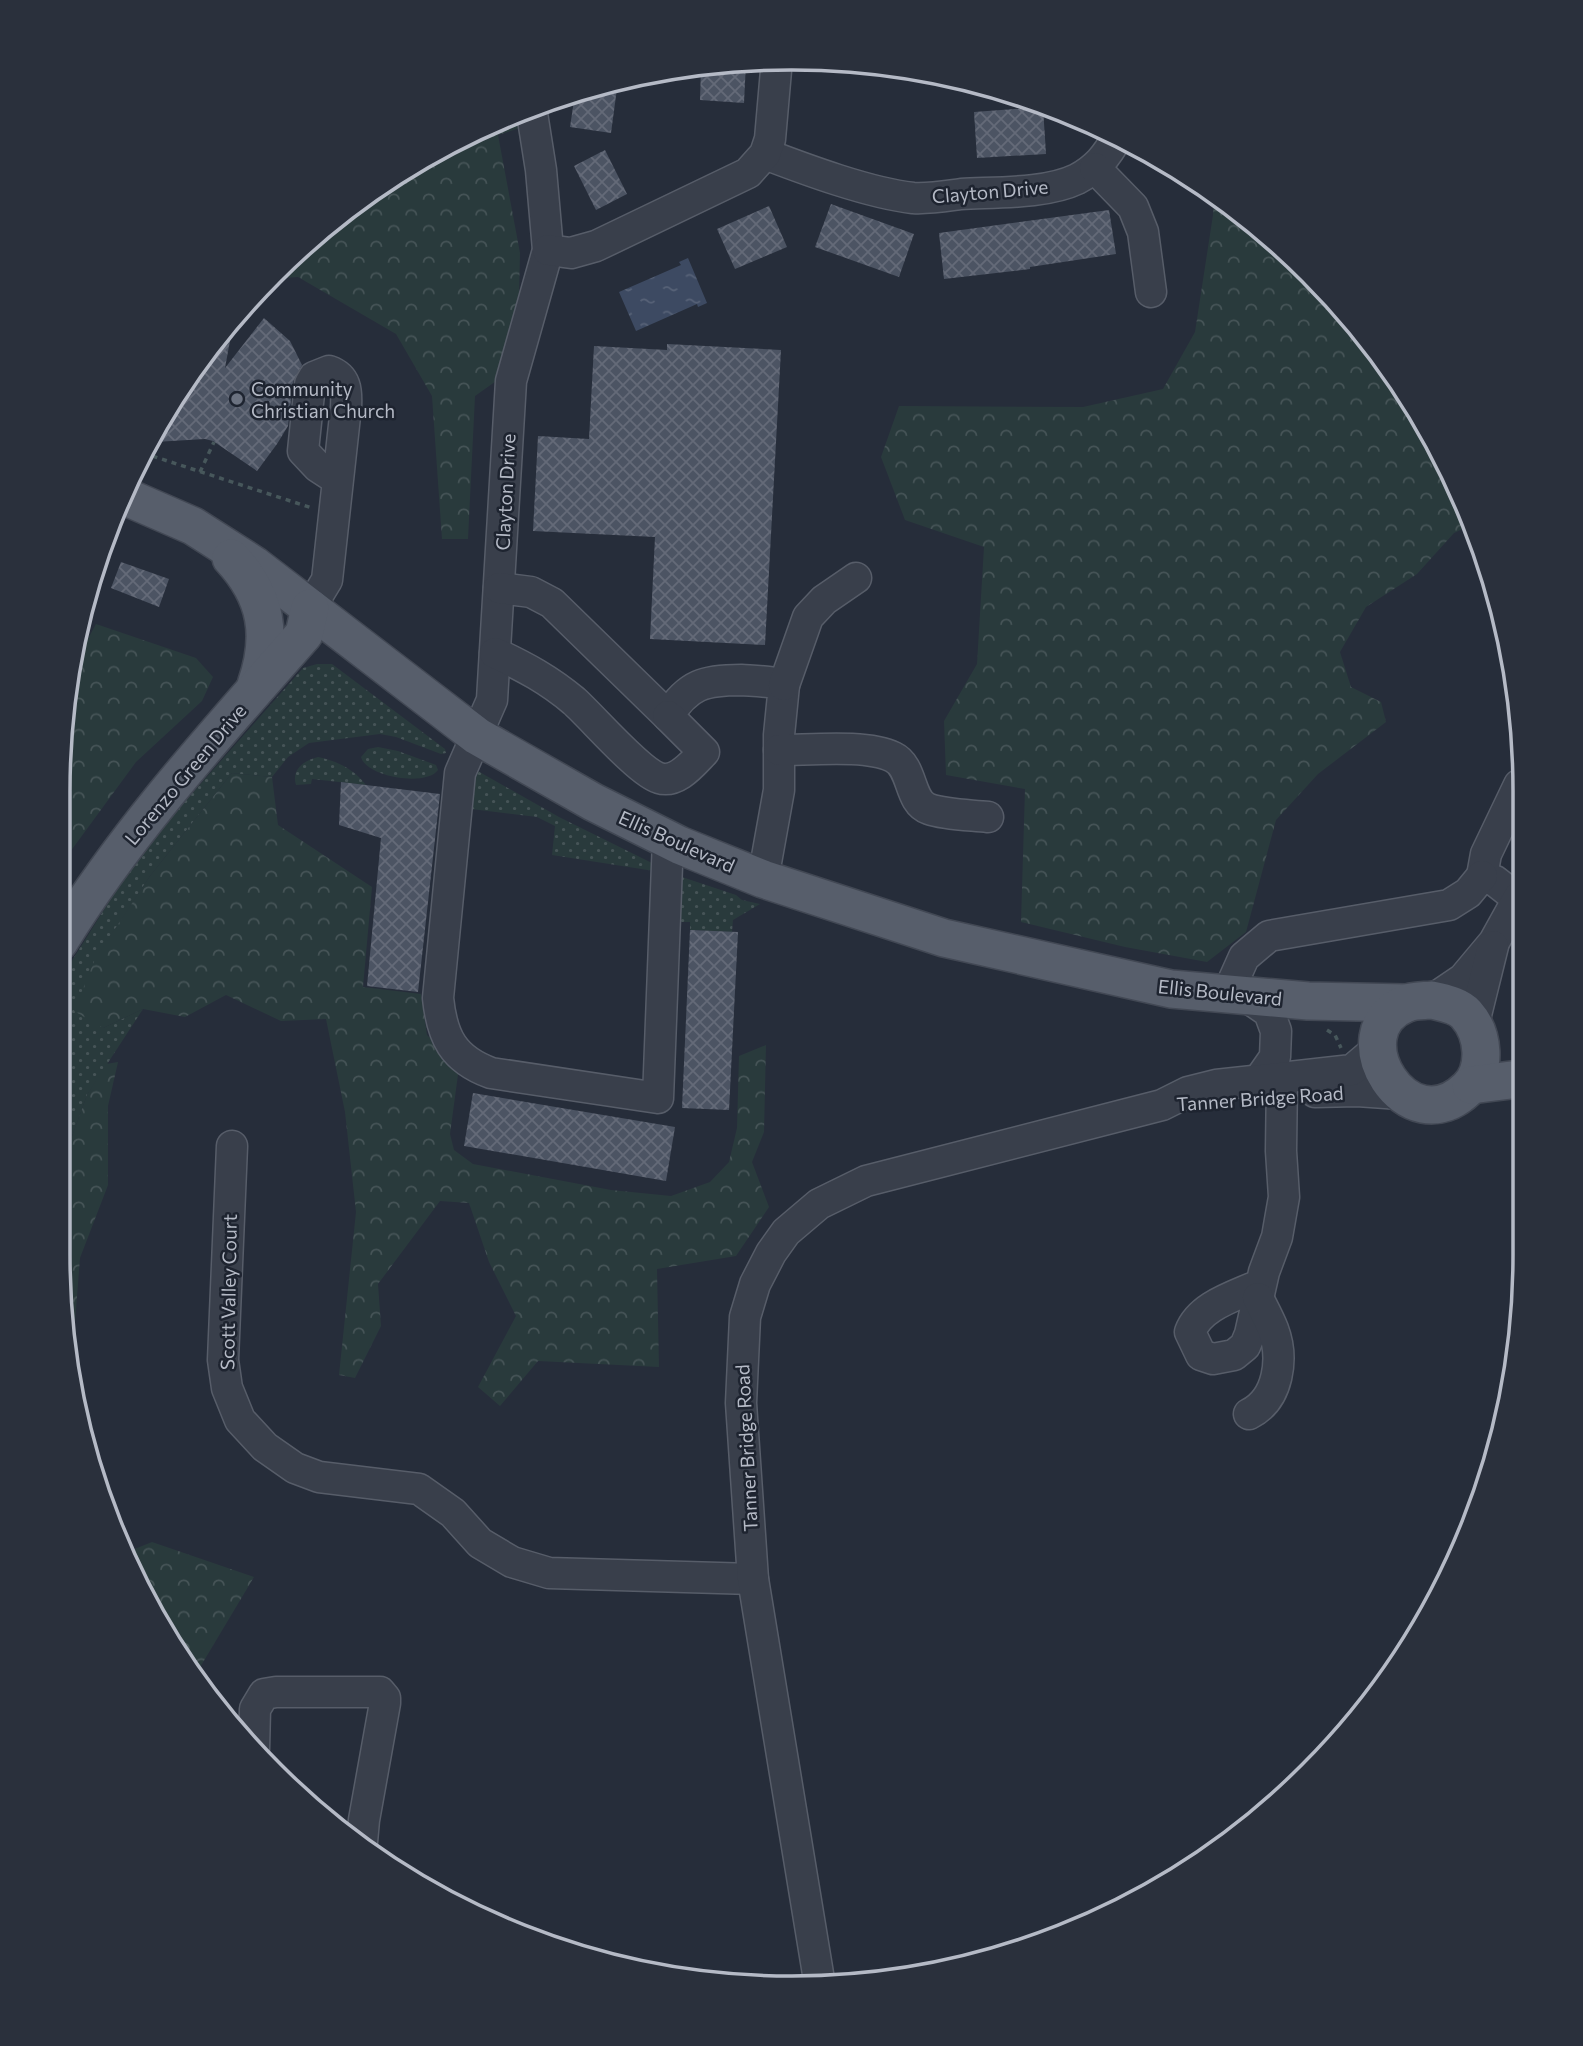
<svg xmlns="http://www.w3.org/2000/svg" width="1583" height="2046" viewBox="0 0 1583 2046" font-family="Commissioner,sans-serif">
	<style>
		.green { fill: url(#green-dots) }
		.forest { fill: url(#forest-crowns) }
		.water { fill: url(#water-ripples) }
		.building { fill: url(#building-cross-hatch) }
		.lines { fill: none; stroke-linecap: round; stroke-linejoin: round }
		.minor-casing { stroke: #575d69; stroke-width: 33 }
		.major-casing { stroke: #424854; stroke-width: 40 }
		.path { stroke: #47575b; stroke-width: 3.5; stroke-dasharray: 5 5; stroke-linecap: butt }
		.minor { stroke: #393f4b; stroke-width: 30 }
		.major { stroke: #575e6b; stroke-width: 37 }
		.worship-dot { fill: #6b7280; stroke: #1e2430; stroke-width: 2.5 }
		.labels { text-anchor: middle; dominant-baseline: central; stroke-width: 5; stroke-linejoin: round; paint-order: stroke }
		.street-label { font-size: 19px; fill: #b5bac6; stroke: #1e2430 }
		.poi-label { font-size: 19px; fill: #b5bac6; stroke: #1e2430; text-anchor: start }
		.rim { fill: none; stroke: #b5bac6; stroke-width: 3.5 }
	</style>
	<defs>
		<pattern id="green-dots" width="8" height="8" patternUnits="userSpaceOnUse" patternTransform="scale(1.75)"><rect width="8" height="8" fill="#293a3c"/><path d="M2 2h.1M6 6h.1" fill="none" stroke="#465457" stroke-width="1.8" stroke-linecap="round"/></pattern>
		<pattern id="forest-crowns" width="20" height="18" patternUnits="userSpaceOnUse" patternTransform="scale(1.75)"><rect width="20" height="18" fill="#293a3c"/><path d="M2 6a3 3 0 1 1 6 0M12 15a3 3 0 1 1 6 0" fill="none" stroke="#465457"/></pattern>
		<pattern id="water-ripples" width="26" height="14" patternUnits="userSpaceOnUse" patternTransform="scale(1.75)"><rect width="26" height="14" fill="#3d4a62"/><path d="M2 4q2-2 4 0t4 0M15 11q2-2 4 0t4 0" fill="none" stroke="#576277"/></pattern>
		<pattern id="building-cross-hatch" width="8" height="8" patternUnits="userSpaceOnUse" patternTransform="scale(1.75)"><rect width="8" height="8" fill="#4c5463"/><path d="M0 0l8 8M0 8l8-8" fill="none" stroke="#646a78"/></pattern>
	</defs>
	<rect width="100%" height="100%" fill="#262d3a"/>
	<g class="green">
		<path d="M 317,664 L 332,664 L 445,749 L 446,753 L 441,754 L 396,737 L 380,734 L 309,743 L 288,757 L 272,777 L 232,773 L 150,876 L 95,960 L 103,1028 L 143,1009 L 87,1095 L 58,1175 L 59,982 L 61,978 L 117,889 L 165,824 L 303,668 Z"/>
		<path d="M 378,747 L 398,751 L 436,765 L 438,770 C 426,787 366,777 361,757 L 368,749 Z"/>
		<path d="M 318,757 C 337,761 354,769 366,785 L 312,779 L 311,784 L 296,785 C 291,770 304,760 318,757 Z"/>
		<path d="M 476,770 L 559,817 L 654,864 L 654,871 L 552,855 L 555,826 L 537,817 L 471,809 Z"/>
		<path d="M 682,877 L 736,895 L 742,900 L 760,904 L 733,920 L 732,932 L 690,930 L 690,922 L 680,922 Z"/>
	</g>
	<g class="forest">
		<path d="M 515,112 L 520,128 L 498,135 L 520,253 L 519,296 L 499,379 L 475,396 L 468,539 L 442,539 L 432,396 L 396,334 L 298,277 L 271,279 L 307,240 L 384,181 Z"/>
		<path d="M 1214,194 L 1311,273 L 1402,384 L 1471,525 L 1454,533 L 1417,574 L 1366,607 L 1340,652 L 1351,687 L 1381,702 L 1386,722 L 1318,774 L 1276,820 L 1246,932 L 1207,962 L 1125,947 L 1021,922 L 1025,789 L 946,775 L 944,721 L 977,664 L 984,547 L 905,520 L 881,457 L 899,406 L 1083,407 L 1163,389 L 1195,332 L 1213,215 Z"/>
		<path d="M 96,624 L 196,658 L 213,677 L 202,701 L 136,762 L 59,867 L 59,744 L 76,661 Z"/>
		<path d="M 232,773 L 272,777 L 278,825 L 372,887 L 363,987 L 421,994 L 427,1035 L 459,1067 L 450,1134 L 454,1150 L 473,1164 L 611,1190 L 671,1196 L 710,1182 L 729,1162 L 737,1128 L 739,1056 L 766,1045 L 764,1132 L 752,1162 L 769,1207 L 736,1256 L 657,1269 L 659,1367 L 538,1361 L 500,1406 L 478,1387 L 516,1316 L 489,1262 L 469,1203 L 440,1201 L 378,1284 L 381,1326 L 355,1378 L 339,1375 L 356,1212 L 345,1112 L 326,1019 L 281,1021 L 226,995 L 185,1017 L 143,1009 L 103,1028 L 74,1011 L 95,959 L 150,876 Z"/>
		<path d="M 118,1062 L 108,1106 L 108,1185 L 80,1258 L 73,1349 L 77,1403 L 58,1255 L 58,1175 L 87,1095 L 106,1064 Z"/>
		<path d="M 152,1542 L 254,1577 L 196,1674 L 156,1622 L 127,1552 Z"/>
	</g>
	<path class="water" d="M 688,258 L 707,303 L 698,307 L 697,304 L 636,331 L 619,292 L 681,265 L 679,262 Z"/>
	<g class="building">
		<path d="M 746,62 L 744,103 L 700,100 L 701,67 Z"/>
		<path d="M 618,81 L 611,133 L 570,127 L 575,94 Z"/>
		<path d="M 1043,107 L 1046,154 L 977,158 L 974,112 Z"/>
		<path d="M 605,150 L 627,194 L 596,210 L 574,166 Z"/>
		<path d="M 831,204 L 914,234 L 899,277 L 815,247 Z"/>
		<path d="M 769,206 L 787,247 L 735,269 L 717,229 Z"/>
		<path d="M 1109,210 L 1116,254 L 1030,267 L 1030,269 L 944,279 L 939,233 Z"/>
		<path d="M 264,318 L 290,341 L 302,365 L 293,382 L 288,426 L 277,444 L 257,471 L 213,441 L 205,439 L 155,442 L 156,425 L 210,345 L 234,319 L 225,368 Z"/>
		<path d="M 667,344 L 781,350 L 765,645 L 650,639 L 655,537 L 533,531 L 538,436 L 589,439 L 594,346 L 667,350 Z"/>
		<path d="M 121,562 L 169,579 L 159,607 L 111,588 Z"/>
		<path d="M 341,782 L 440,794 L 418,992 L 367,986 L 381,838 L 339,825 Z"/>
		<path d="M 690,930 L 738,932 L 729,1110 L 682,1108 Z"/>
		<path d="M 473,1093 L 675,1127 L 666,1181 L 464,1146 Z"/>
	</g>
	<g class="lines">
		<g class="minor-casing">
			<g id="minor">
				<path d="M 531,107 L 541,170 L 548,250 L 511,381 L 492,700 L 460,773 L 438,998 C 442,1037 453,1059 491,1073 L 658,1098 L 668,839"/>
				<path d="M 765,154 C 807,170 869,193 913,198 C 929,199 946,196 961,194 C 996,192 1046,194 1077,179 C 1096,169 1107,156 1117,137"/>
				<path d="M 1095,168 L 1133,207 L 1143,232 L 1151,292"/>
				<path d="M 548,250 L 571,253 L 596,246 L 748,173 L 765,154 L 770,139 L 777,59"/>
				<path d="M 499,588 L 531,592 L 552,603 L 668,716 C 688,684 705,680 741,680 C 756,681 770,681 784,685 L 779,735 L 779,790 L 763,879"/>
				<path d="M 310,608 L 327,580 L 346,407 C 347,390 346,377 329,371 L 314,377 L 310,384 L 303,451 L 318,467 L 338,480"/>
				<path d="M 495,653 C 525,667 549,680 574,701 C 593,718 639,772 659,778 C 677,784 693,763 704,752 L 668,716"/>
				<path d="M 784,685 L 808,617 L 824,600 L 856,578"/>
				<path d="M 779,750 C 810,750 867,744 893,757 C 914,767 908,802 929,809 C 946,815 970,815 988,817"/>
				<path d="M 1518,899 L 1495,881 L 1482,876 L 1486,854 L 1519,785"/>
				<path d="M 1227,995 L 1244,957 L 1269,936 L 1449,905 L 1468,893 L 1482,876"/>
				<path d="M 1247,997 L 1269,1012 L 1276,1031 L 1275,1057 L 1259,1080"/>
				<path d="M 1432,1000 L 1463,979 L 1494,942 L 1519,897"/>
				<path d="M 1473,1027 L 1493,946"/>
				<path d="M 1315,1092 L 1357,1091 L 1400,1094"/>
				<path d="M 232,1146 L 223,1360 L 227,1388 L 240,1420 L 265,1447 L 295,1468 L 319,1477 L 419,1489 L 453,1513 L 480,1543 L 512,1562 L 549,1573 L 753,1579"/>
				<path d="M 1261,1284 C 1236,1296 1200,1305 1190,1332 L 1201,1355 L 1213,1359 L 1234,1355 L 1245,1346 L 1250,1334 L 1264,1272 L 1277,1237 L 1284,1197 L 1281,1151 L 1282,1078"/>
				<path d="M 1249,1414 C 1279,1399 1284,1358 1273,1329 C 1269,1319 1263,1308 1258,1298"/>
				<path d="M 254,1749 L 255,1709 L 264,1694 L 276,1692 L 380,1692 L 385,1698 L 385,1703 L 364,1820 L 362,1842"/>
				<path d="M 820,1986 L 753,1579 L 741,1403 L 745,1317 L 755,1284 L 771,1253 L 786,1232 L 819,1204 L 866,1181 L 1162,1105 L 1188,1092 L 1216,1085 L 1352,1070 L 1378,1048"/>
			</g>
		</g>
		<g class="major-casing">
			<g id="major">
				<path d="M 124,496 L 193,526 L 254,565 L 477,736 L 593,802 L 679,845 L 763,879 L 944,938 L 1171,989 L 1308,1001 L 1407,1003"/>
				<path d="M 231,558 C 267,597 273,636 256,685"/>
				<path d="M 59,942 C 128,830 217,733 304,634 L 310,608"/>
				<path d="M 1432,1000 C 1443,1003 1458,1005 1466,1014 C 1484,1034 1487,1069 1468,1088 C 1407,1148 1338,1032 1405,1004 C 1413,1000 1424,1001 1432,1000 Z"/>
				<path d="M 1471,1085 L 1519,1079"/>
			</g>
		</g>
		<g class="path">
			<path d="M 143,453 L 312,508"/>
			<path d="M 200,472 L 214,442"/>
			<path d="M 1327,1030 L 1335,1035 L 1341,1048"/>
		</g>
		<use href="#minor" class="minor"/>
		<use href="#major" class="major"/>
	</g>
	<circle class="worship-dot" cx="237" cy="399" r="7"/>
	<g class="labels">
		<g class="street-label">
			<text transform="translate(990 191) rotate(-5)">Clayton Drive</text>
			<text transform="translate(505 492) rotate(-87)">Clayton Drive</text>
			<text transform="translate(185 774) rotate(-50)">Lorenzo Green Drive</text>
			<text transform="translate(677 841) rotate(24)">Ellis Boulevard</text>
			<text transform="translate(1220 992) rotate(6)">Ellis Boulevard</text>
			<text transform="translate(1260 1098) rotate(-4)">Tanner Bridge Road</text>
			<text transform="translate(228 1292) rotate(-89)">Scott Valley Court</text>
			<text transform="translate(746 1448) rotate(-93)">Tanner Bridge Road</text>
		</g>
		<g class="poi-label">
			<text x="251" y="388">Community<tspan x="251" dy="22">Christian Church</tspan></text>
		</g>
	</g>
	<path d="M0 0H1583V2046H0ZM791 70H792A721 721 0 0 1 1513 791V1255A721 721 0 0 1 792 1976H791A721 721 0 0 1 70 1255V791A721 721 0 0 1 791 70Z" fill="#2a303c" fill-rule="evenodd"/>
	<path class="rim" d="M791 70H792A721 721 0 0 1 1513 791V1255A721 721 0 0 1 792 1976H791A721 721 0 0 1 70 1255V791A721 721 0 0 1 791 70Z"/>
</svg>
